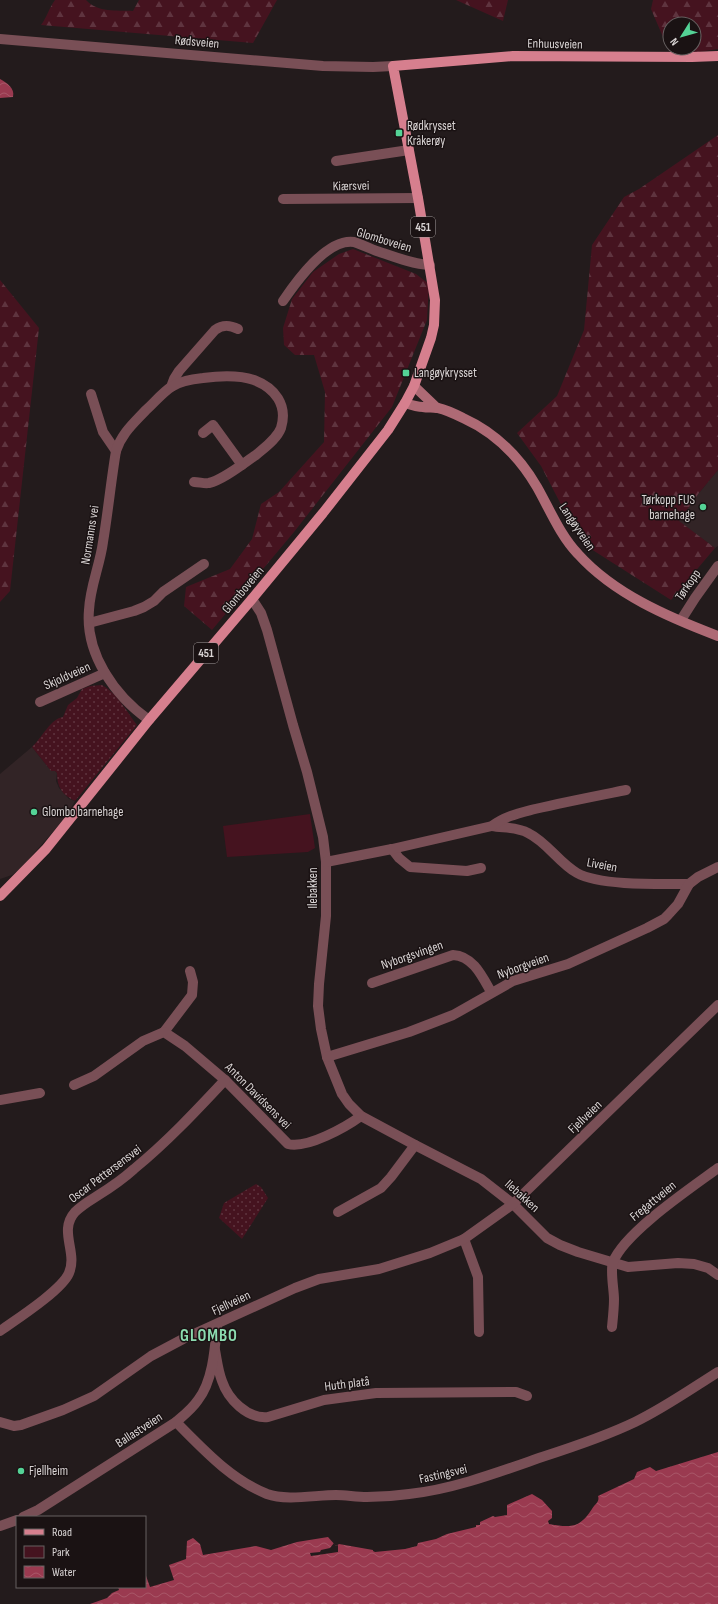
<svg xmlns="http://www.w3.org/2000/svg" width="718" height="1604" viewBox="0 0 718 1604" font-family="'Sofia Sans Condensed',sans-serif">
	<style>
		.built { fill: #322426 }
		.green { fill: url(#green-dots) }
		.forest { fill: url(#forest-firs); fill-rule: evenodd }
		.pitch { fill: #45131f }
		.water { fill: url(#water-waves) }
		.pier { fill: #231b1c }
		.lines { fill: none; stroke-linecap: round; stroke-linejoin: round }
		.minor { stroke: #794f56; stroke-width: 10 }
		.tertiary { stroke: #794f56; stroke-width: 10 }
		.secondary { stroke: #ae6a75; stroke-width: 10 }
		.primary { stroke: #d67f8e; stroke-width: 10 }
		.poi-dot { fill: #54d396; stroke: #1a1213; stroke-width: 1.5 }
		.labels { text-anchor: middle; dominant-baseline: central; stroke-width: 3; stroke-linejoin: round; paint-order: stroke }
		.shield { fill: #1a1213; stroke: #a09a9a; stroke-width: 1 }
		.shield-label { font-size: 12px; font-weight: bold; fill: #d9d4d4 }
		.street-label { font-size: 13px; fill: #d9d4d4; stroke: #1a1213 }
		.poi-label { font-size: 13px; fill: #d9d4d4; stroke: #1a1213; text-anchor: start }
		.district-label { font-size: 17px; font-weight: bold; letter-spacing: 1px; fill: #8cdbb0; stroke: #1a1213 }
	</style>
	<defs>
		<pattern id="green-dots" width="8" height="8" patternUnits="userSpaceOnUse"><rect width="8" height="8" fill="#45131f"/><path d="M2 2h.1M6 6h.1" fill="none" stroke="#5f343f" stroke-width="1.8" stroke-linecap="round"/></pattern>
		<pattern id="forest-firs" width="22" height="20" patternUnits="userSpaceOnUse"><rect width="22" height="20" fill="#45131f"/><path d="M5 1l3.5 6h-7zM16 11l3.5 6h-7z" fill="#5f343f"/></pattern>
		<pattern id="water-waves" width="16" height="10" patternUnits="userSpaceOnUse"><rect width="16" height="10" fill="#9a3a50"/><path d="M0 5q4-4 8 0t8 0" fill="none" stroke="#a85668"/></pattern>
	</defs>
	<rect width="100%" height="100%" fill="#231b1c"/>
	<g class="built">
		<path d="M 718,470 L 718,546 L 715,548 L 678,521 L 699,493 Z"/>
		<path d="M 32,747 L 51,771 L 55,771 L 57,773 L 56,781 L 59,788 L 69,799 L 75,801 L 65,818 L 21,868 L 12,875 L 0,879 L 0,774 Z"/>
	</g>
	<g class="green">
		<path d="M 102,685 C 117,693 127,712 137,725 L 75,801 C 62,795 57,787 57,773 L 55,771 L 51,771 L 32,747 C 41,739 51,718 63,717 L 68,705 L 77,698 L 82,689 L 90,686 Z"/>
		<path d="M 256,1184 L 261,1187 L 268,1198 L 242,1239 L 219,1218 L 224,1203 Z"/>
	</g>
	<g class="forest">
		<path d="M 55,0 L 86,0 C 98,13 116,10 133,11 L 139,0 L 277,0 L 253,43 L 41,25 C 47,17 49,8 55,0 Z"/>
		<path d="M 456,0 L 508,0 L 503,21 Z"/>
		<path d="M 653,0 L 718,0 L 718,49 L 699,52 L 669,51 L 651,9 ZM 670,24 L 694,24 L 694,48 L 670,48 Z"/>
		<path d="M 718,135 L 718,470 L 699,493 L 679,521 L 715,548 L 671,600 L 591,549 L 569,520 L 541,466 L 517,433 L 557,396 L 584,330 L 592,245 L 624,197 L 639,189 Z"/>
		<path d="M 353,249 L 416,274 L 429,284 L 427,320 L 392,407 L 294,532 L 212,630 L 184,606 L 186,587 L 230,569 L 252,539 L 261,504 L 279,492 L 324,442 L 325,392 L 314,355 L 295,355 L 284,345 L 283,328 L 292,299 L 313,272 L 339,254 Z"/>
		<path d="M 0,280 L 39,328 L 10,591 L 0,602 Z"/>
	</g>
	<path class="pitch" d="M 310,814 L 315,848 L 308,852 L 227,857 L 223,826 Z"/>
	<g class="water">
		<path d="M 0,79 C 7,83 15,88 13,97 L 0,98 Z"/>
		<path d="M 718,1452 L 718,1604 L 90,1604 L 107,1598 L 112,1593 L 119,1590 L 118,1587 L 145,1587 L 145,1573 L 150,1587 L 174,1580 L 169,1565 L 186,1559 L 187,1541 L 193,1538 L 200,1544 L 203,1555 L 256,1546 L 271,1550 L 297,1542 L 328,1537 L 336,1546 L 339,1544 L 373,1550 L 373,1551 L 375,1552 L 405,1549 L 417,1546 L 418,1543 L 436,1539 L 447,1534 L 476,1527 L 476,1525 L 480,1525 L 480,1522 L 493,1516 L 495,1517 L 507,1515 L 507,1505 L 532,1494 L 542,1500 L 552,1511 L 552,1518 L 548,1521 L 549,1524 C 571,1528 580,1528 592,1509 C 595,1504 600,1502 598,1496 L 634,1479 L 637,1472 L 650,1467 L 656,1471 Z"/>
	</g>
	<path class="pier" d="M 334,1543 L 336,1546 L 338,1545 L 338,1552 L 311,1556 L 310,1553 L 320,1552 L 321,1550 L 330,1548 Z"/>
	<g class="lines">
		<g class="minor">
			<path d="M 336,161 L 409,150"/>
			<path d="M 283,199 L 418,198"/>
			<path d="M 283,301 C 296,282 327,238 354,242 C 360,244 367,247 374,250 C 392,256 411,264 430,265"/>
			<path d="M 171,387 L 174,379 L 179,371 L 215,330 C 223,324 230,325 238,329"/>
			<path d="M 91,394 L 103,432 L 116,451"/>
			<path d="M 203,433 L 213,425 L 242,465"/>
			<path d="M 252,599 L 261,613 L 267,630 L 293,725 L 307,772 L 323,837 L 326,862 L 326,916 L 319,984 L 318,1006 L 321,1029 L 327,1057 L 342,1094 L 349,1104 L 361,1116 L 415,1145 L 481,1179 L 513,1204 L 547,1238 L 560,1245 L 578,1252 L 628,1267 L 678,1263 L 694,1264 L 708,1268 L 718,1275"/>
			<path d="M 681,620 L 695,598 L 718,566"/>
			<path d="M 89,623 L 134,611 L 144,607 L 154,601 L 163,592 L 204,564"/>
			<path d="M 40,702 L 105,673"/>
			<path d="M 149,720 C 115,696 85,654 89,610 C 90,587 100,565 103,542 C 108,512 111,481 116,451 C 122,433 133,424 146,410 C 154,403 162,393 171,387 C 180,381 192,379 203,378 C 218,376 239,375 254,380 C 275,388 288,405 281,428 C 277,439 264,448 256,455 C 244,463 223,480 209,483 C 205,484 199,482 194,482"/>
			<path d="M 492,826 C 504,828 518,827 528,833 C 547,842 559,863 577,873 C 600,886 661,884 689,884 L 698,877 L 718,867"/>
			<path d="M 392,849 L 399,858 L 410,867 L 467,871 L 481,868"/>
			<path d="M 326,862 L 392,849 L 492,826 C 505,816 520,813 535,809 C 565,802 596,796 626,790"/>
			<path d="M 372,983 L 453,955 C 473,956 482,976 491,992"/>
			<path d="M 164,1032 L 192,995 L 193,982 L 190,971"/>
			<path d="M 327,1057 L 409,1032 L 435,1022 L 453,1015 L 513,981 L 568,964 L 647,928 L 664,919 L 668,915 L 678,904 L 689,884"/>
			<path d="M 74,1085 L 94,1076 L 143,1041 L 164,1032 L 185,1046 L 225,1080 L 288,1144 C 307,1149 346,1127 361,1116"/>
			<path d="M 0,1100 L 40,1093"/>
			<path d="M 338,1212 L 381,1188 L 391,1177 L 415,1145"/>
			<path d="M 464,1239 L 478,1277 L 479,1332"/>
			<path d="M 612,1327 C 613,1317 614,1308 614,1299 C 614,1290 610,1270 613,1262 C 625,1232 691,1188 718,1168"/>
			<path d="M 0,1331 C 17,1319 62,1290 69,1273 C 78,1252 58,1231 75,1212 C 82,1205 89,1201 97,1196 C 110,1188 123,1179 134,1169 C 167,1142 196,1111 225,1080"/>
			<path d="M 215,1350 C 217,1360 218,1371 222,1381 C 228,1399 247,1419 268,1417 L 324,1400 L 376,1393 L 516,1392 L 527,1396"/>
			<path d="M 0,1422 L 14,1426 L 21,1425 L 63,1410 L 94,1396 L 151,1356 L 183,1339 L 295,1288 L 319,1279 L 379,1269 L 430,1253 L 464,1239 L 513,1204 L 718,1005"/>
			<path d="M 176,1422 C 203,1449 230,1479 267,1494 C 286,1501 316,1495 336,1495 C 346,1495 356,1497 367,1497 C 380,1497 395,1496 409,1494 C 454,1489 499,1472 542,1457 C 573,1447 606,1436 635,1422 C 664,1408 691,1389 718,1372"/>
			<path d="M 23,1517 L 38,1510 L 176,1422 C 184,1415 192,1409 198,1400 C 213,1381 215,1348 217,1325"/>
			<path d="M 0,1526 L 17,1520"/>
		</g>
		<path class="tertiary" d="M 0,39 L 323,66 L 373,67 L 393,66"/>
		<g class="secondary">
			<path d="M 414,386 L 437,408"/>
			<path d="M 405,403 C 411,405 417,407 423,407 C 428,408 433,407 438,408 C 447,410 455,414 463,418 C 496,433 519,456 537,487 C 550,510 560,535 578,554 C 614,594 668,617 718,636"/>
		</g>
		<path class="primary" d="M 0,896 L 46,849 L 149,720 L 252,599 L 323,513 L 388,430 L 405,403 L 414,386 L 431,338 L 434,325 L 435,300 L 418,198 L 393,66 L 513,56 L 692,57 L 718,56"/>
	</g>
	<g class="poi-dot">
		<rect x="395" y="129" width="8" height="8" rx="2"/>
		<rect x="402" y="369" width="8" height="8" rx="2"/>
		<circle cx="703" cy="507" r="4"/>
		<circle cx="34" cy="812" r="4"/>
		<circle cx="21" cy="1471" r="4"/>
	</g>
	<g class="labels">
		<g class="shield">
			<rect x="411" y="217" width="24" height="20" rx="3"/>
			<rect x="194" y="643" width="24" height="20" rx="3"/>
		</g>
		<g class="shield-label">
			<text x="423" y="227">451</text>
			<text x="206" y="653">451</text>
		</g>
		<g class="street-label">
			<text transform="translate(197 42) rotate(5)">Rødsveien</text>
			<text transform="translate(555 44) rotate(1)">Enhuusveien</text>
			<text transform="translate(351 186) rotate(-1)">Kiærsvei</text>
			<text transform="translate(384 240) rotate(17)">Glomboveien</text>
			<text transform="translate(577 527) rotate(56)">Langøyveien</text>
			<text transform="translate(90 535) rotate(-81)">Normanns vei</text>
			<text transform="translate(688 585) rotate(-55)">Tørkopp</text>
			<text transform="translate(243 590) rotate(-50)">Glomboveien</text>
			<text transform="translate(67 676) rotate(-24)">Skjoldveien</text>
			<text transform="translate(602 865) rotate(11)">Liveien</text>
			<text transform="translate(313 888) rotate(-90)">Ilebakken</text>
			<text transform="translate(412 955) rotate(-19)">Nyborgsvingen</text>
			<text transform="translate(523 966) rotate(-20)">Nyborgveien</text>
			<text transform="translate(258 1096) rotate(45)">Anton Davidsens vei</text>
			<text transform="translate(585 1117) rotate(-44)">Fjellveien</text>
			<text transform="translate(105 1174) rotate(-37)">Oscar Pettersensvei</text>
			<text transform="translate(522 1196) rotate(42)">Ilebakken</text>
			<text transform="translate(653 1201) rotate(-39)">Fregattveien</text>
			<text transform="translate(231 1303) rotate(-25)">Fjellveien</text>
			<text transform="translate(347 1384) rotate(-7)">Huth platå</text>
			<text transform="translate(139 1430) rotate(-33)">Ballastveien</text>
			<text transform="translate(443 1474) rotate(-13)">Fastingsvei</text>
		</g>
		<g class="poi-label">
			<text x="407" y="126">Rødkrysset<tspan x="407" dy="15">Kråkerøy</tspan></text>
			<text x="414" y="373">Langøykrysset</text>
			<text x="695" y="500" text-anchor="end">Tørkopp FUS<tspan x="695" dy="15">barnehage</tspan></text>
			<text x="42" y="812">Glombo barnehage</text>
			<text x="29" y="1471">Fjellheim</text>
		</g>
		<g class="district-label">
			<text x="209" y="1336">GLOMBO</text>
		</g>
	</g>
	<rect x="16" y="1516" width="130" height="72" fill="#1a1213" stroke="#666060"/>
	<rect x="24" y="1529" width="20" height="6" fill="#d67f8e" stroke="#666060"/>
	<text x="52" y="1536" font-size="12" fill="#d9d4d4">Road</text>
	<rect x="24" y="1546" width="20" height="12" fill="#45131f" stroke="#666060"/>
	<text x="52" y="1556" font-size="12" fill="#d9d4d4">Park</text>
	<rect x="24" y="1566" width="20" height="12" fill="url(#water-waves)" stroke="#666060"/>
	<text x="52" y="1576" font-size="12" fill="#d9d4d4">Water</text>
	<g transform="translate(682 36) rotate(233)"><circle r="19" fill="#1a1213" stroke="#666060"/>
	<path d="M0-3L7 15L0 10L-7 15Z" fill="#54d396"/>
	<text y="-6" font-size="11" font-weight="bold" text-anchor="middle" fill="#d9d4d4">N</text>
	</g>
</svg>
